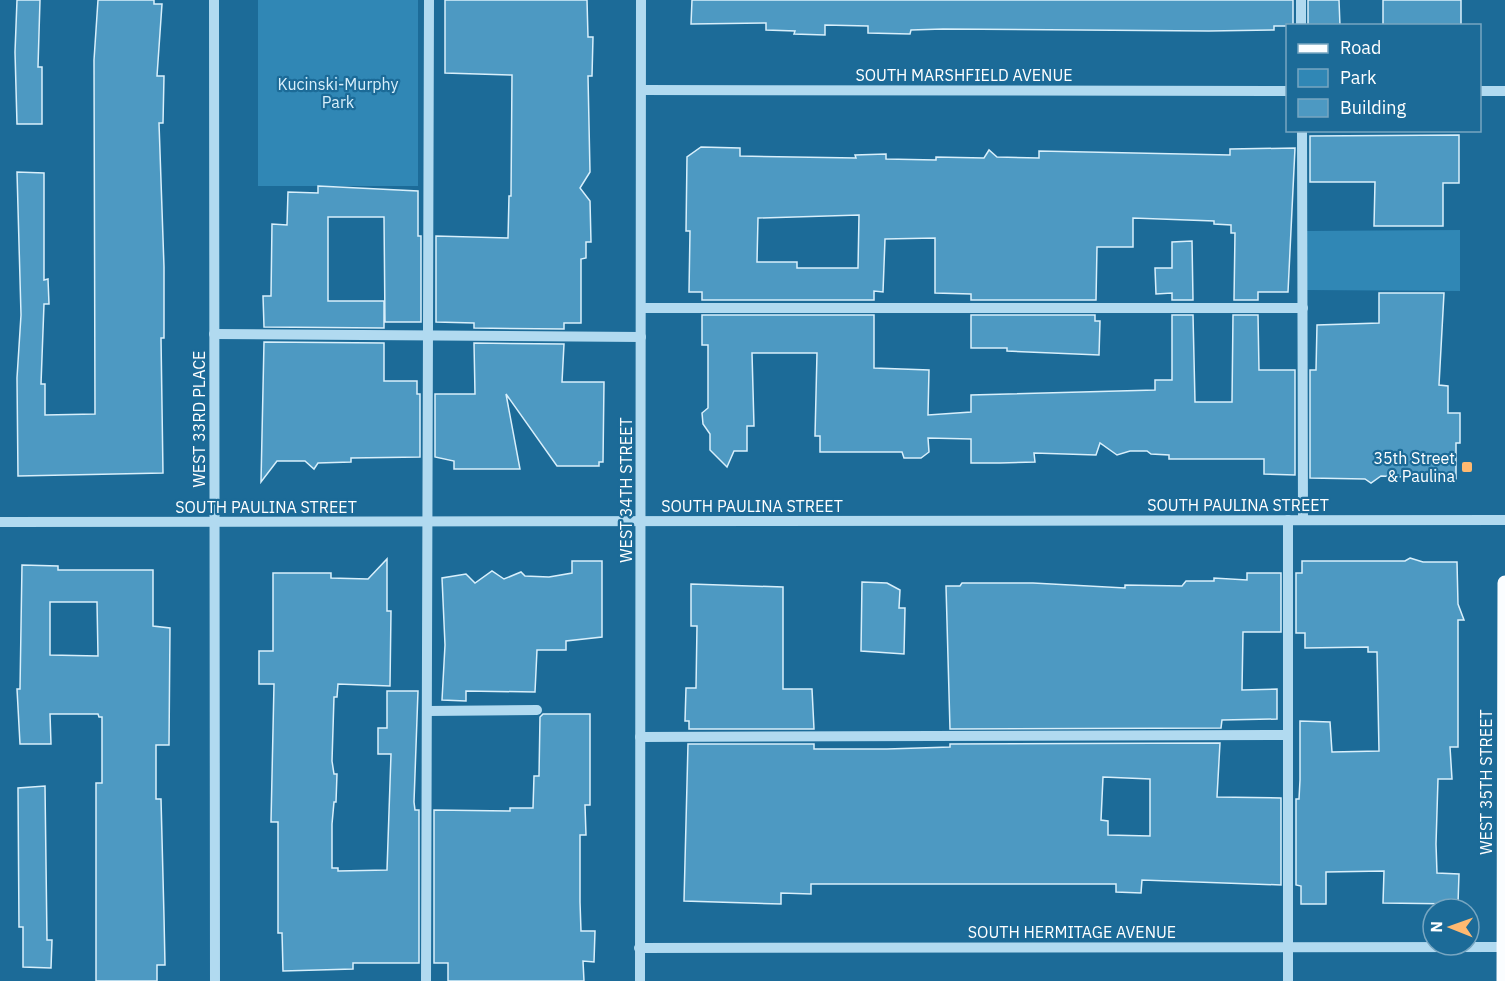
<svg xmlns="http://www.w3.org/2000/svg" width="1505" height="981" viewBox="0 0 1505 981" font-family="'IBM Plex Sans',sans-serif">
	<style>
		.green { fill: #3087b5 }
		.building { fill: #4d99c2; stroke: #d8effb; stroke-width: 1.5; fill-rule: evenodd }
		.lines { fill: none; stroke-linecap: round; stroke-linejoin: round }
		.minor { stroke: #b1daf0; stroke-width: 10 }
		.major { stroke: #fafdff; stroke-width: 15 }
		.poi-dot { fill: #ffb970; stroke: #1c6b98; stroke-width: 2 }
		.labels { text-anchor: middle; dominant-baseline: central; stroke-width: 4.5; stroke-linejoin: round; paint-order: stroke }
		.street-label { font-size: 16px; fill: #fff; stroke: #1c6b98 }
		.park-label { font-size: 16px; fill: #d8effb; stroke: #1c6b98 }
		.poi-label { font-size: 16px; fill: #fff; stroke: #1c6b98; text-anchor: end }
	</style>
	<rect width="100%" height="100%" fill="#1c6b98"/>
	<g class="green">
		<rect x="258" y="0" width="160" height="186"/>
		<path d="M 1460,230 L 1460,291 L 1306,290 L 1306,231 Z"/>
	</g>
	<g class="building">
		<path d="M 17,0 L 40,0 L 38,67 L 42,67 L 42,124 L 17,124 L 15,52 Z"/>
		<path d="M 98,0 L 154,0 L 154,4 L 162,4 L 157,76 L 164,76 L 163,123 L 159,123 L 164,267 L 164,338 L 161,338 L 163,473 L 18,476 L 17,378 L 21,315 L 17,172 L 44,173 L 44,280 L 48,279 L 49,304 L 44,304 L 41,384 L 45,384 L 45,415 L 95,414 L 94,60 Z"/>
		<path d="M 445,0 L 587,0 L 588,37 L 593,37 L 592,76 L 588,76 L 590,172 L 580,188 L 590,201 L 591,242 L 586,242 L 586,258 L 581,259 L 581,323 L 564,323 L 564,329 L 474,328 L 474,323 L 436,322 L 436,236 L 508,238 L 509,196 L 511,196 L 512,75 L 445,73 Z"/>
		<path d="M 692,0 L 1293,0 L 1293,26 L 1274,26 L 1274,30 L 1209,31 L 943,29 L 911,30 L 910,34 L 868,33 L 868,26 L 825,25 L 825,35 L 794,34 L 795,31 L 766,30 L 766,23 L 691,24 Z"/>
		<path d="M 1308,0 L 1339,0 L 1340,26 L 1308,26 Z"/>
		<rect x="1383" y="0" width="78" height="26"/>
		<path d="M 1459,135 L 1459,183 L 1443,183 L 1443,226 L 1374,226 L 1375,182 L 1310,182 L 1310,136 Z"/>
		<path d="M 701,147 L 740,148 L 740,156 L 856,158 L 855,155 L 886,154 L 886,159 L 936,160 L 936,157 L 984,158 L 989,150 L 997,157 L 1039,158 L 1039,151 L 1230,155 L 1230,149 L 1295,148 L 1288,292 L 1258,292 L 1258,300 L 1234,300 L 1235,233 L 1231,233 L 1231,225 L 1214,224 L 1214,221 L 1133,218 L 1133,247 L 1097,247 L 1096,300 L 971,300 L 971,294 L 935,293 L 935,238 L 885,239 L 883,292 L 874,291 L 874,300 L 702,300 L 702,292 L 689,292 L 690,231 L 686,231 L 687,157 ZM 859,215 L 858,268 L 797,268 L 797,262 L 757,262 L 758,218 Z"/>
		<path d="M 318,186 L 418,191 L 418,236 L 421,236 L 421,322 L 385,322 L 384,217 L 328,217 L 328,301 L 384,301 L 384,328 L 264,327 L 263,296 L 271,296 L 272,224 L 287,225 L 288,192 L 318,193 Z"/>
		<path d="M 1192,241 L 1193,300 L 1172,300 L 1172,293 L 1156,294 L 1155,268 L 1172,268 L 1172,242 Z"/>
		<path d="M 1379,293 L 1444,293 L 1439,385 L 1448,386 L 1448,413 L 1460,413 L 1460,443 L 1456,443 L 1456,479 L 1381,476 L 1371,483 L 1365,479 L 1310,478 L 1310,370 L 1316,370 L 1317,325 L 1379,323 Z"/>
		<path d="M 702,315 L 874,315 L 874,368 L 929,370 L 928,415 L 971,412 L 971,395 L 1155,390 L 1155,380 L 1172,380 L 1172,315 L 1193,315 L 1195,402 L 1232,402 L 1233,315 L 1258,315 L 1259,370 L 1295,370 L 1295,475 L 1264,474 L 1264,459 L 1169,459 L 1169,455 L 1151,454 L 1147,451 L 1130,451 L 1117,455 L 1100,443 L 1096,455 L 1034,453 L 1035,462 L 1000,463 L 971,463 L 971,439 L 928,438 L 929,452 L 921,458 L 904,458 L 902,452 L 820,452 L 820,436 L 815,436 L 817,353 L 752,353 L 754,426 L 747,426 L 747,451 L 734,451 L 727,467 L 710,450 L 710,434 L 703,424 L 702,413 L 708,408 L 708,345 L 702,345 Z"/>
		<path d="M 971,315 L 1095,315 L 1095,321 L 1100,321 L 1099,355 L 1007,351 L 1007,348 L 971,348 Z"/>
		<path d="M 264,342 L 384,343 L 384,381 L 417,381 L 417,394 L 420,394 L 420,457 L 351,458 L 351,462 L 318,463 L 314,469 L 305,461 L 277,461 L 261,482 Z"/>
		<path d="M 474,343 L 564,344 L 562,382 L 604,382 L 603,462 L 599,462 L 599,466 L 557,466 L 506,394 L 520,469 L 454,469 L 454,461 L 435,457 L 435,394 L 475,394 Z"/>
		<path d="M 1410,558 L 1423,562 L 1457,562 L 1458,604 L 1464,620 L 1458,620 L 1458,747 L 1450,747 L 1452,779 L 1438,779 L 1436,844 L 1437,873 L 1459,874 L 1458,904 L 1383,903 L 1384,871 L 1326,872 L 1326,904 L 1301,904 L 1301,886 L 1296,885 L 1296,799 L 1299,799 L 1300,780 L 1300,721 L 1330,722 L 1332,752 L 1379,751 L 1377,652 L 1368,652 L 1368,647 L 1305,648 L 1305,633 L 1296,633 L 1296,573 L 1302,573 L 1302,561 L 1405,561 Z"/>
		<path d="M 387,559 L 387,611 L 391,611 L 390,686 L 338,684 L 337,697 L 334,697 L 332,761 L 334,774 L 337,774 L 336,802 L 334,802 L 332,824 L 332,868 L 338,868 L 338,871 L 387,870 L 391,754 L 378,754 L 378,728 L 387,728 L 387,691 L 418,691 L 414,802 L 415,810 L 419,810 L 419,963 L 353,963 L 353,969 L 283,971 L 282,933 L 278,933 L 278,822 L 271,822 L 274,684 L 259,684 L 259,651 L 273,651 L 273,573 L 331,573 L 331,578 L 368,579 Z"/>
		<path d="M 572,561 L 602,561 L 602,637 L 566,641 L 566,650 L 537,650 L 535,692 L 466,691 L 466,701 L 442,700 L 445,645 L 442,578 L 466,574 L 475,583 L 492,571 L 504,579 L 521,572 L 525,576 L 549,577 L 572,573 Z"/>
		<path d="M 22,565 L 58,566 L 58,570 L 153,570 L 153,626 L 170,628 L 169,745 L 156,745 L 156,799 L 161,799 L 164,917 L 165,965 L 157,965 L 157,981 L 96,981 L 96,783 L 102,783 L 102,717 L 99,717 L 98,714 L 50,714 L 51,744 L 20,744 L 17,689 L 20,689 ZM 50,602 L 97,602 L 98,656 L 50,655 Z"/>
		<path d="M 1247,573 L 1281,573 L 1281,632 L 1243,632 L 1242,690 L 1277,689 L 1277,719 L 1222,720 L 1221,728 L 950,729 L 946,586 L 960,586 L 962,583 L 1033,583 L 1125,588 L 1125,585 L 1182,586 L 1186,581 L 1214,581 L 1214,578 L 1247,580 Z"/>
		<path d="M 862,582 L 887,583 L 900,590 L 899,608 L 905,608 L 904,654 L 861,651 Z"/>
		<path d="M 691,584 L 783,587 L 783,689 L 812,689 L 814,729 L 689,729 L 689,721 L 685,721 L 686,688 L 696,688 L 697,626 L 691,626 Z"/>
		<path d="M 543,714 L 590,714 L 590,805 L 585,805 L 586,835 L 580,835 L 580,902 L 581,931 L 595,931 L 594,962 L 583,961 L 584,981 L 448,981 L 448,963 L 434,963 L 434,810 L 510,811 L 510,808 L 533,808 L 534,776 L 539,776 L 540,717 Z"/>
		<path d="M 1220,743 L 1217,797 L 1281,798 L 1281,885 L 1142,880 L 1141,893 L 1116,892 L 1116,884 L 811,884 L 811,894 L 781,893 L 781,904 L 684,901 L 688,744 L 814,744 L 814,749 L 887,749 L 950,747 L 950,744 ZM 1103,777 L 1150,779 L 1150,836 L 1108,835 L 1108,821 L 1101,820 Z"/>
		<path d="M 45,786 L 47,940 L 52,940 L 51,968 L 23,967 L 23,927 L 19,927 L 18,788 Z"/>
	</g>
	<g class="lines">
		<g class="minor">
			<path d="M 214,0 L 215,981"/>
			<path d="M 1301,0 L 1301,26"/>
			<path d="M 641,90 L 1288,91"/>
			<path d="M 1480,91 L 1505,91"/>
			<path d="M 1302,130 L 1303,520"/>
			<path d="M 641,308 L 1303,308"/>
			<path d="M 214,334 L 641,337"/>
			<path d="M 0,522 L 1505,520"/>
			<path d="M 428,711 L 537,710"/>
			<path d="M 640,737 L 1288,735"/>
			<path d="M 639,948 L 1505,947"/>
			<path d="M 426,981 L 429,0"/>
			<path d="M 640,981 L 641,0"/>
			<path d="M 1288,981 L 1288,520"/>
		</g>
		<path class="major" d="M 1504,981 L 1505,583"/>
	</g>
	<rect class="poi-dot" x="1461" y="461" width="12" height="12" rx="3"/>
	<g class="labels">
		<g class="street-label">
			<text x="964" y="75">SOUTH MARSHFIELD AVENUE</text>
			<text transform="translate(199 419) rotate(-90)">WEST 33RD PLACE</text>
			<text transform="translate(626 490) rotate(-90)">WEST 34TH STREET</text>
			<text x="1238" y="505">SOUTH PAULINA STREET</text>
			<text x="752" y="506">SOUTH PAULINA STREET</text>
			<text x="266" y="507">SOUTH PAULINA STREET</text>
			<text transform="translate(1486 782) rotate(-90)">WEST 35TH STREET</text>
			<text x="1072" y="932">SOUTH HERMITAGE AVENUE</text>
		</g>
		<g class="park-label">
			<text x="338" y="84">Kucinski-Murphy<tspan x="338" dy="18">Park</tspan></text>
		</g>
		<g class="poi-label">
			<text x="1455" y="458">35th Street<tspan x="1455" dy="18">&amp; Paulina</tspan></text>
		</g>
	</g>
	<rect x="1286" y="24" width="195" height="108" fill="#1c6b98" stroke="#77a6c1" stroke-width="1.5"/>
	<rect x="1298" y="44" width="30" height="9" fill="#fafdff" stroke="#77a6c1" stroke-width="1.5"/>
	<text x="1340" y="54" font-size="18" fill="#ffffff">Road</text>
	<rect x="1298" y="69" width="30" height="18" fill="#3087b5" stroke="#77a6c1" stroke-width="1.5"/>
	<text x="1340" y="84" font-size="18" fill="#ffffff">Park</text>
	<rect x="1298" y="99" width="30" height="18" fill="#4d99c2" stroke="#77a6c1" stroke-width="1.5"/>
	<text x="1340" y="114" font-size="18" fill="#ffffff">Building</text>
	<g transform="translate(1451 927) rotate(271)"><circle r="28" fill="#1c6b98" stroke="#77a6c1" stroke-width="1.5"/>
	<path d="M0-4.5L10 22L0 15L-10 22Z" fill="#ffb970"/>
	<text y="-9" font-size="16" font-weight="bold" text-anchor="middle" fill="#ffffff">N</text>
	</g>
</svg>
